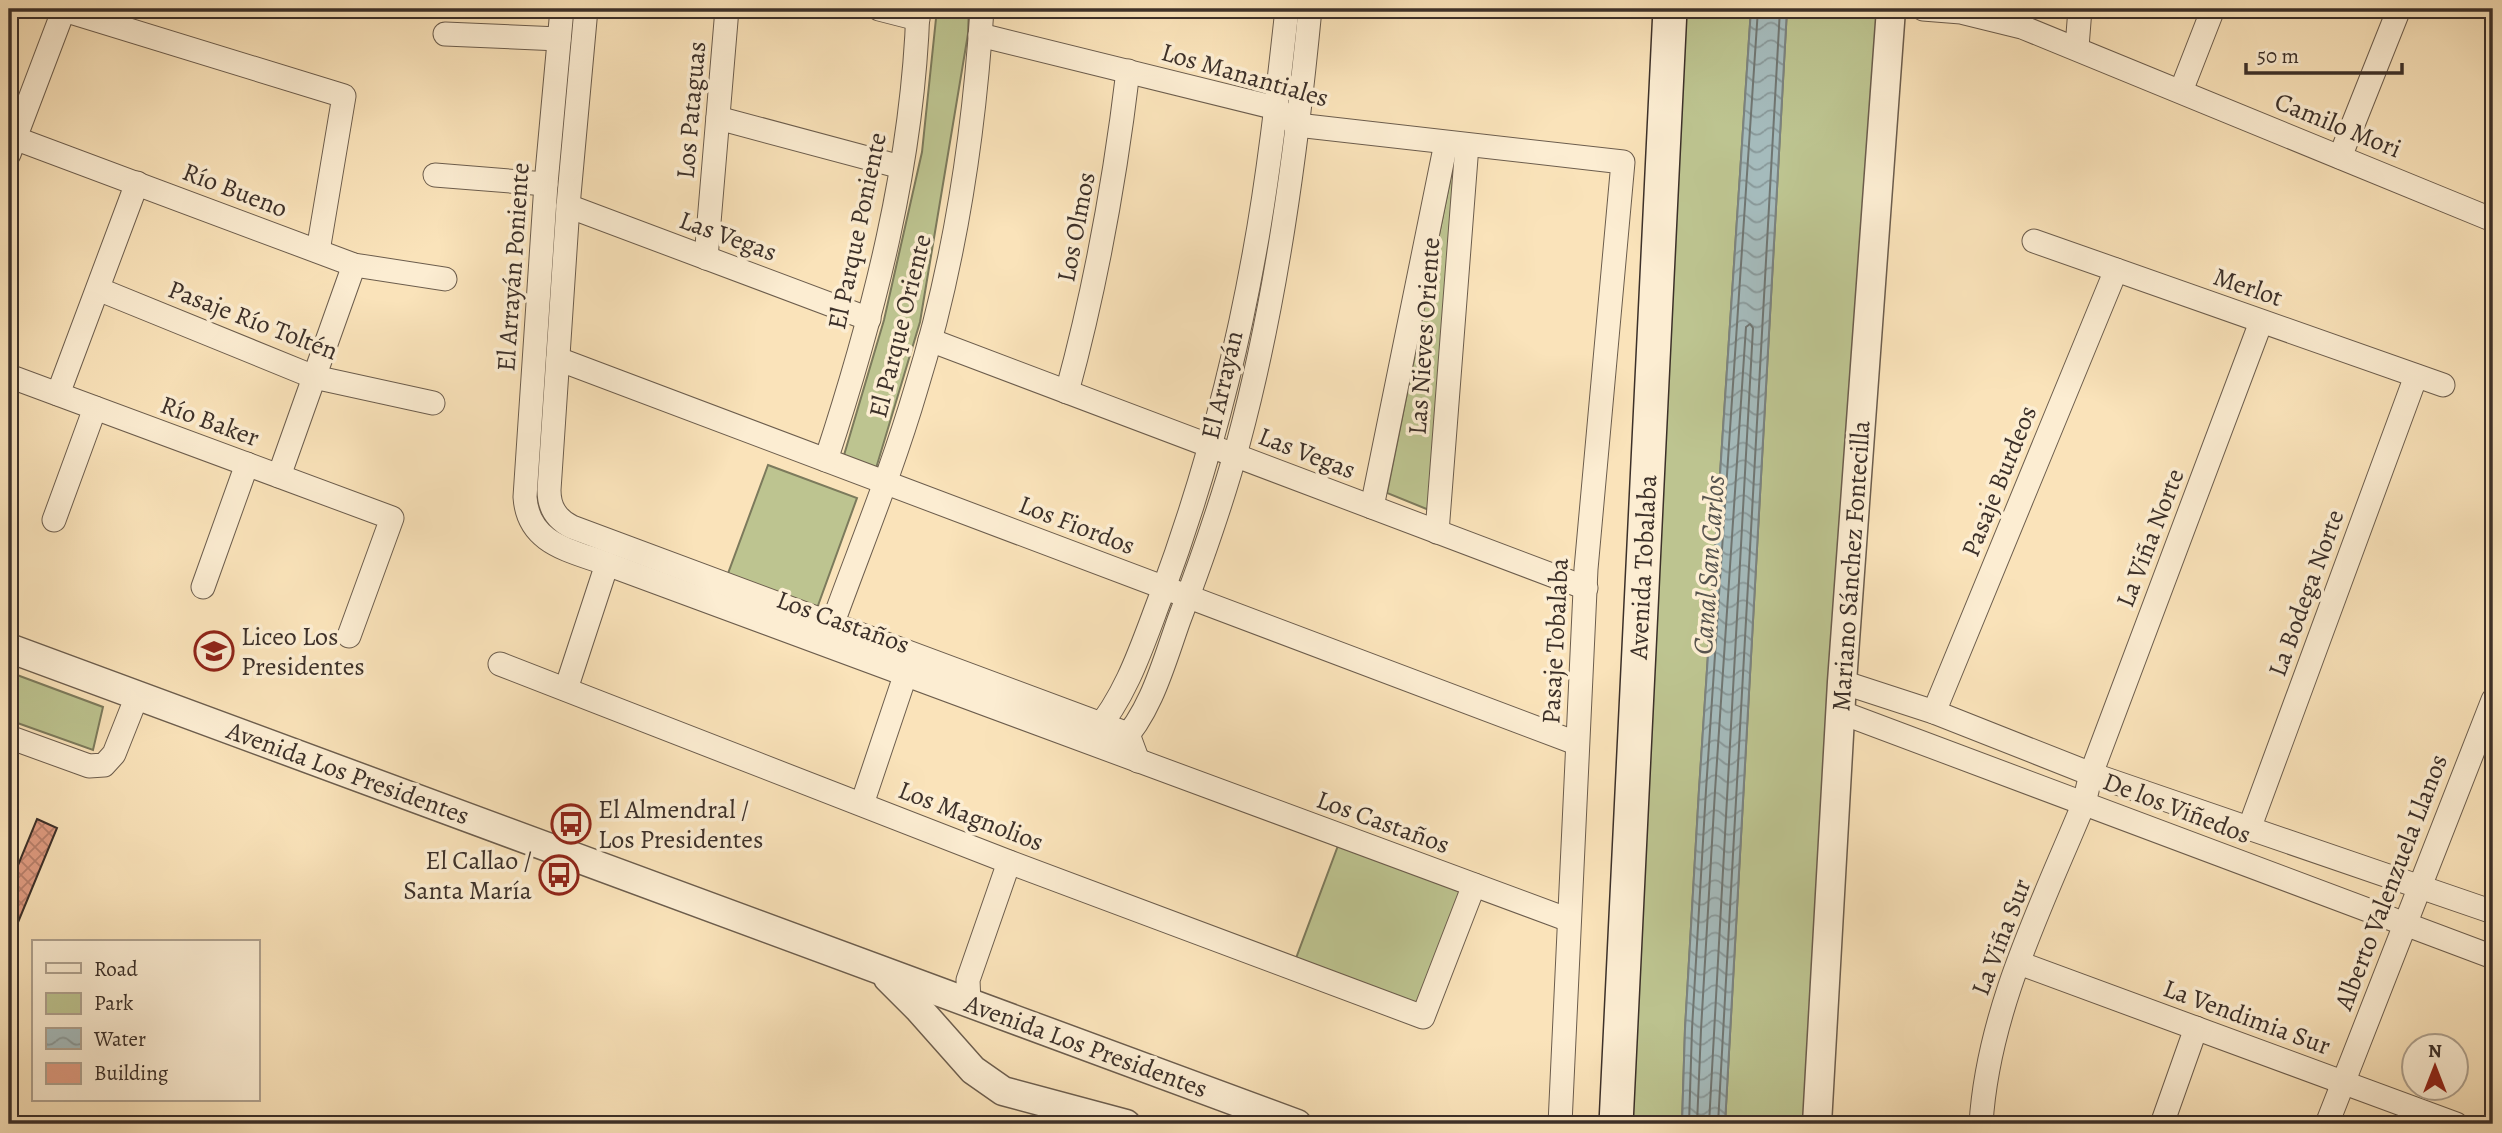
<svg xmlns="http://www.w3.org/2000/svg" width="2502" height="1133" viewBox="0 0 2502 1133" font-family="Alegreya,serif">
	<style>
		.green { fill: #bdc490; stroke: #7c7a5c; stroke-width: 2 }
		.water { fill: url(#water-waves); stroke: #7b8381; stroke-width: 2 }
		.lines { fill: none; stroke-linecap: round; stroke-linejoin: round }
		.shore { stroke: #707672; stroke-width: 2 }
		.building { fill: url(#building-cross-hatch); stroke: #3c3029; stroke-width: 2 }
		.minor-casing { stroke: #6c5d4d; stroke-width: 25 }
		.tertiary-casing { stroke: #6c5d4d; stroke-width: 31 }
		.secondary-casing { stroke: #3c3029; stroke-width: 36 }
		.minor { stroke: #fcedd2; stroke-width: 23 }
		.tertiary { stroke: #fcedd2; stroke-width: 28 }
		.secondary { stroke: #fcedd2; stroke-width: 33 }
		.labels { text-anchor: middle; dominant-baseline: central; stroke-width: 7; stroke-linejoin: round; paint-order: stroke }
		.street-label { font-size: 26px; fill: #3c3029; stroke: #fcedd2 }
		.poi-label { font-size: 26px; fill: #3c3029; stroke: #fcedd2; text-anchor: start }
		.water-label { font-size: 28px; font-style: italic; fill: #56534e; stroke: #fcedd2 }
	</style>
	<defs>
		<pattern id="water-waves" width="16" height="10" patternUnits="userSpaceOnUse" patternTransform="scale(1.75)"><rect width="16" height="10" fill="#a5bbbc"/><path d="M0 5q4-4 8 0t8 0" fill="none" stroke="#889899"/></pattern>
		<pattern id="building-cross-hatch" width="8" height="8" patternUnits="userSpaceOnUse" patternTransform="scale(1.75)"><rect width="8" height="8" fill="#e19d83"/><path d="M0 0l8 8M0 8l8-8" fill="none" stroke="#b8806b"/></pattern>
	</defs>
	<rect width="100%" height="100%" fill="#fae3ba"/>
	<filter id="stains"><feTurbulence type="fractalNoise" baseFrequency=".00286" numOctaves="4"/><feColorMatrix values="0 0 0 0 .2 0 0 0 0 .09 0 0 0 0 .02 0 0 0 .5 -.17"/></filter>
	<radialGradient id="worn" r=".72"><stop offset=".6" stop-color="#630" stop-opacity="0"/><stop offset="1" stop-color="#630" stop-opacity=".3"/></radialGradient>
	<g class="green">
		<path d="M 937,9 L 969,9 L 968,34 L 920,322 L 874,475 L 842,462 L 884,320 L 922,152 Z"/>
		<path d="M 1684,9 L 1751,9 L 1699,790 L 1685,1029 L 1682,1124 L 1629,1124 Z"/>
		<path d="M 1787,9 L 1880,9 L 1809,1124 L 1725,1124 Z"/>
		<path d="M 1455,155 L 1429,510 L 1387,493 Z"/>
		<path d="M 768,465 L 857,498 L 816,611 L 726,579 Z"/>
		<path d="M 9,672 L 103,707 L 93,750 L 9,720 Z"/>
		<path d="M 1339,843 L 1461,888 L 1417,1007 L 1295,961 Z"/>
	</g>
	<path class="water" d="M 1751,9 L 1787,9 L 1725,1124 L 1682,1124 L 1685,1029 L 1699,790 Z"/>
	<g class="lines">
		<g class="shore">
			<path d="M 1689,1124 L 1692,1029 L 1706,790 L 1758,9"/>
			<path d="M 1697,1124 L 1701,1030 L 1715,791 L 1746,327 L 1750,324 L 1753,328 L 1709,1124"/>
			<path d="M 1718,1124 L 1780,9"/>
		</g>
	</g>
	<path class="building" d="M 37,819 L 57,828 L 9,944 L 9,887 Z"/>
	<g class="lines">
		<g class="minor-casing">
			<g id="minor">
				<path d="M 562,9 L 546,184 L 525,497 C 528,544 570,550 607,564 L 1569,920"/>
				<path d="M 586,9 L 568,206 L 549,490 C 549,507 556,519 572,527 L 1128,734 L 1138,761"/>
				<path d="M 879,9 L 918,19"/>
				<path d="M 1923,9 L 1961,12 L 2022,27 L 2493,220"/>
				<path d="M 64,10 L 344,96 L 318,251"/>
				<path d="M 445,34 L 559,39"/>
				<path d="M 980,35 L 1276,108 L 1297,125 L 1623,162 L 1586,569 L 1560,1124"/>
				<path d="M 2077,47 L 2080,9"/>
				<path d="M 2181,91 L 2213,9"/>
				<path d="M 718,118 L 901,167"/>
				<path d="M 9,136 L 354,265 L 445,279"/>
				<path d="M 9,154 L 64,9"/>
				<path d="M 2340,157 L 2399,9"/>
				<path d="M 435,175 L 546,184"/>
				<path d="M 568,206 L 869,319"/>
				<path d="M 2034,241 L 2443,385"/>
				<path d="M 706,258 L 727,9"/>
				<path d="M 98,289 L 314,377 L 433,403"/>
				<path d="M 930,340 L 1586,588"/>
				<path d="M 558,359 L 1576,743"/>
				<path d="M 9,376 L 392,518 L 349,636"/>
				<path d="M 1067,392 C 1096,286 1115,180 1128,71"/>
				<path d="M 58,394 L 137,183"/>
				<path d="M 826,460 C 874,314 913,163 918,9"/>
				<path d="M 279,476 L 354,265"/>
				<path d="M 1372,507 L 1446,143"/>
				<path d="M 54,520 L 95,408"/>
				<path d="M 1437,532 L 1467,145"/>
				<path d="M 203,587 L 247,464"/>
				<path d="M 827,639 C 857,555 891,474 916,389 C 954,267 974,136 982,9"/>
				<path d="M 500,664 L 1009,862 L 1423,1017 L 1474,885"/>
				<path d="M 1842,682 L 1934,712 L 2091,774 L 2493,912"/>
				<path d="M 566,689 L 607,564"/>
				<path d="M 1840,712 L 2493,957"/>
				<path d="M 1934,712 L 2116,270"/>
				<path d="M 1094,733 C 1127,695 1143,643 1161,596 C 1202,486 1233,371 1254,255 C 1269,174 1278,91 1287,9"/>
				<path d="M 9,737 L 89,766 L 104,765 L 114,754 L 137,696"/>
				<path d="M 1120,744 C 1151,712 1164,662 1179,620 C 1201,562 1222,503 1238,444 C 1276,303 1296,154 1310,9"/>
				<path d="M 862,804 L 910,661"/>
				<path d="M 2249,829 L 2416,376"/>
				<path d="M 2019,963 L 2456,1124"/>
				<path d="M 969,1003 L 968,980 L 1009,862"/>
				<path d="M 1981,1124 C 1988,1011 2041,907 2084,803 L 2091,774 L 2261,322"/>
				<path d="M 2162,1124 L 2196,1028"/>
				<path d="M 2327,1124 L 2493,700"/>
			</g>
		</g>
		<g class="tertiary-casing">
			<g id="tertiary">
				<path d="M 9,648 L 1297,1124"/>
				<path d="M 888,978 L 918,1008 L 973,1070 L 1003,1091 L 1126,1124"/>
				<path d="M 1817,1124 L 1842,682 L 1891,9"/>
			</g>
		</g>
		<g class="secondary-casing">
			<path id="secondary" d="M 1616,1124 L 1670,9"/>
		</g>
		<use href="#minor" class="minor"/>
		<use href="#tertiary" class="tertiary"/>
		<use href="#secondary" class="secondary"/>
	</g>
	<defs>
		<g id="school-ring" transform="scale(2.0125)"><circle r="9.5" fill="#fcedd2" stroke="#8f2418" stroke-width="1.5"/><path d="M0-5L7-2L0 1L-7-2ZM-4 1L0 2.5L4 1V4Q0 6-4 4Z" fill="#8f2418"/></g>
		<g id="bus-ring" transform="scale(2.0125)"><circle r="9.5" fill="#fcedd2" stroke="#8f2418" stroke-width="1.5"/><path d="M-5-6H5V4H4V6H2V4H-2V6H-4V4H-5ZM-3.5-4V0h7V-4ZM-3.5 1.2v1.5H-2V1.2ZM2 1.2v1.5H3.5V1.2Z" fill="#8f2418"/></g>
	</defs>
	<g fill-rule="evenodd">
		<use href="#school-ring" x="214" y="651"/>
		<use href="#bus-ring" x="571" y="824"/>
		<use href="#bus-ring" x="559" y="875"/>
	</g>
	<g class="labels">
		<g class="street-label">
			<text transform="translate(1245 75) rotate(16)">Los Manantiales</text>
			<text transform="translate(691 110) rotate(-85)">Los Pataguas</text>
			<text transform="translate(2338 125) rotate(22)">Camilo Mori</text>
			<text transform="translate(235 190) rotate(21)">Río Bueno</text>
			<text transform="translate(1076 227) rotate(-79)">Los Olmos</text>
			<text transform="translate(857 231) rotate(-78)">El Parque Poniente</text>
			<text transform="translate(728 236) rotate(20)">Las Vegas</text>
			<text transform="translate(513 267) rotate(-86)">El Arrayán Poniente</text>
			<text transform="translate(2248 287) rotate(19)">Merlot</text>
			<text transform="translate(253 320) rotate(21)">Pasaje Río Toltén</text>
			<text transform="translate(900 326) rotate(-76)">El Parque Oriente</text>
			<text transform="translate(1424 336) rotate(-86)">Las Nieves Oriente</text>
			<text transform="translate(1222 385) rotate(-77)">El Arrayán</text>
			<text transform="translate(210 421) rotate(20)">Río Baker</text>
			<text transform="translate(1307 453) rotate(21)">Las Vegas</text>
			<text transform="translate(1999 481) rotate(-68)">Pasaje Burdeos</text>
			<text transform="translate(1077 525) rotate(21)">Los Fiordos</text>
			<text transform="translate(2150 538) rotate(-69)">La Viña Norte</text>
			<text transform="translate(1851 566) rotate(-86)">Mariano Sánchez Fontecilla</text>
			<text transform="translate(1643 567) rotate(-87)">Avenida Tobalaba</text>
			<text transform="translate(2306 593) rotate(-70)">La Bodega Norte</text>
			<text transform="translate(843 622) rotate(20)">Los Castaños</text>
			<text transform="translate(1555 641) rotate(-87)">Pasaje Tobalaba</text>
			<text transform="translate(348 773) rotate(20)">Avenida Los Presidentes</text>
			<text transform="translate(2177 808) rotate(21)">De los Viñedos</text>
			<text transform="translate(971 816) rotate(21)">Los Magnolios</text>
			<text transform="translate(1383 822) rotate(20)">Los Castaños</text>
			<text transform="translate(2391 882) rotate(-69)">Alberto Valenzuela Llanos</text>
			<text transform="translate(2001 937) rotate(-69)">La Viña Sur</text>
			<text transform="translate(2247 1017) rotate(20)">La Vendimia Sur</text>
			<text transform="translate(1086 1046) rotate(20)">Avenida Los Presidentes</text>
		</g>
		<g class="poi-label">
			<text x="241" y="636">Liceo Los<tspan x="241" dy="30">Presidentes</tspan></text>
			<text x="598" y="809">El Almendral /<tspan x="598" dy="30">Los Presidentes</tspan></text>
			<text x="532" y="860" text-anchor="end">El Callao /<tspan x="532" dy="30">Santa María</tspan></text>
		</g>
		<g class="water-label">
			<text transform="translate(1709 565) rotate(-86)">Canal San Carlos</text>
		</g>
	</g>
	<rect width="2502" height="1133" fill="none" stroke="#fae3ba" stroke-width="35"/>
	<rect x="10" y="10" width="2481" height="1112" fill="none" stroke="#3c3029" stroke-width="3.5"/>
	<rect x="18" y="18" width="2467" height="1098" fill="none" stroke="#3c3029" stroke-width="2"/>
	<rect x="32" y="940" width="228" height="161" fill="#fcedd2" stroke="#afa18e" stroke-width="2"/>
	<rect x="46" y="963" width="35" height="10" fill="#fcedd2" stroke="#afa18e" stroke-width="2"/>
	<text x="94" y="976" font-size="21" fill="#3c3029">Road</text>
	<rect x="46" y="993" width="35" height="21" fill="#bdc490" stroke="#afa18e" stroke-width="2"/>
	<text x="94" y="1010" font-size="21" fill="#3c3029">Park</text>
	<rect x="46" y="1028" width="35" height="21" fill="url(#water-waves)" stroke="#afa18e" stroke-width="2"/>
	<text x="94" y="1046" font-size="21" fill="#3c3029">Water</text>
	<rect x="46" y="1063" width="35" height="21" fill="#e19d83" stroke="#afa18e" stroke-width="2"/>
	<text x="94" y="1080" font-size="21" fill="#3c3029">Building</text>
	<g transform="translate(2435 1067)"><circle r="33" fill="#fcedd2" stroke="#afa18e" stroke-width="2"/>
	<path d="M0-5L12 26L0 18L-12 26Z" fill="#8f2418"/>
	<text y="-10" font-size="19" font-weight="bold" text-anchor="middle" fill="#3c3029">N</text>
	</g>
	<path d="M2246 63v10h156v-10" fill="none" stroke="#3c3029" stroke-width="3.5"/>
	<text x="2257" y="63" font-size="21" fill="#3c3029" stroke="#fcedd2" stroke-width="5" paint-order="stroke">50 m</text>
	<rect width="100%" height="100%" filter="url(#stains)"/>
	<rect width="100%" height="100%" fill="url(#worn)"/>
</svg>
